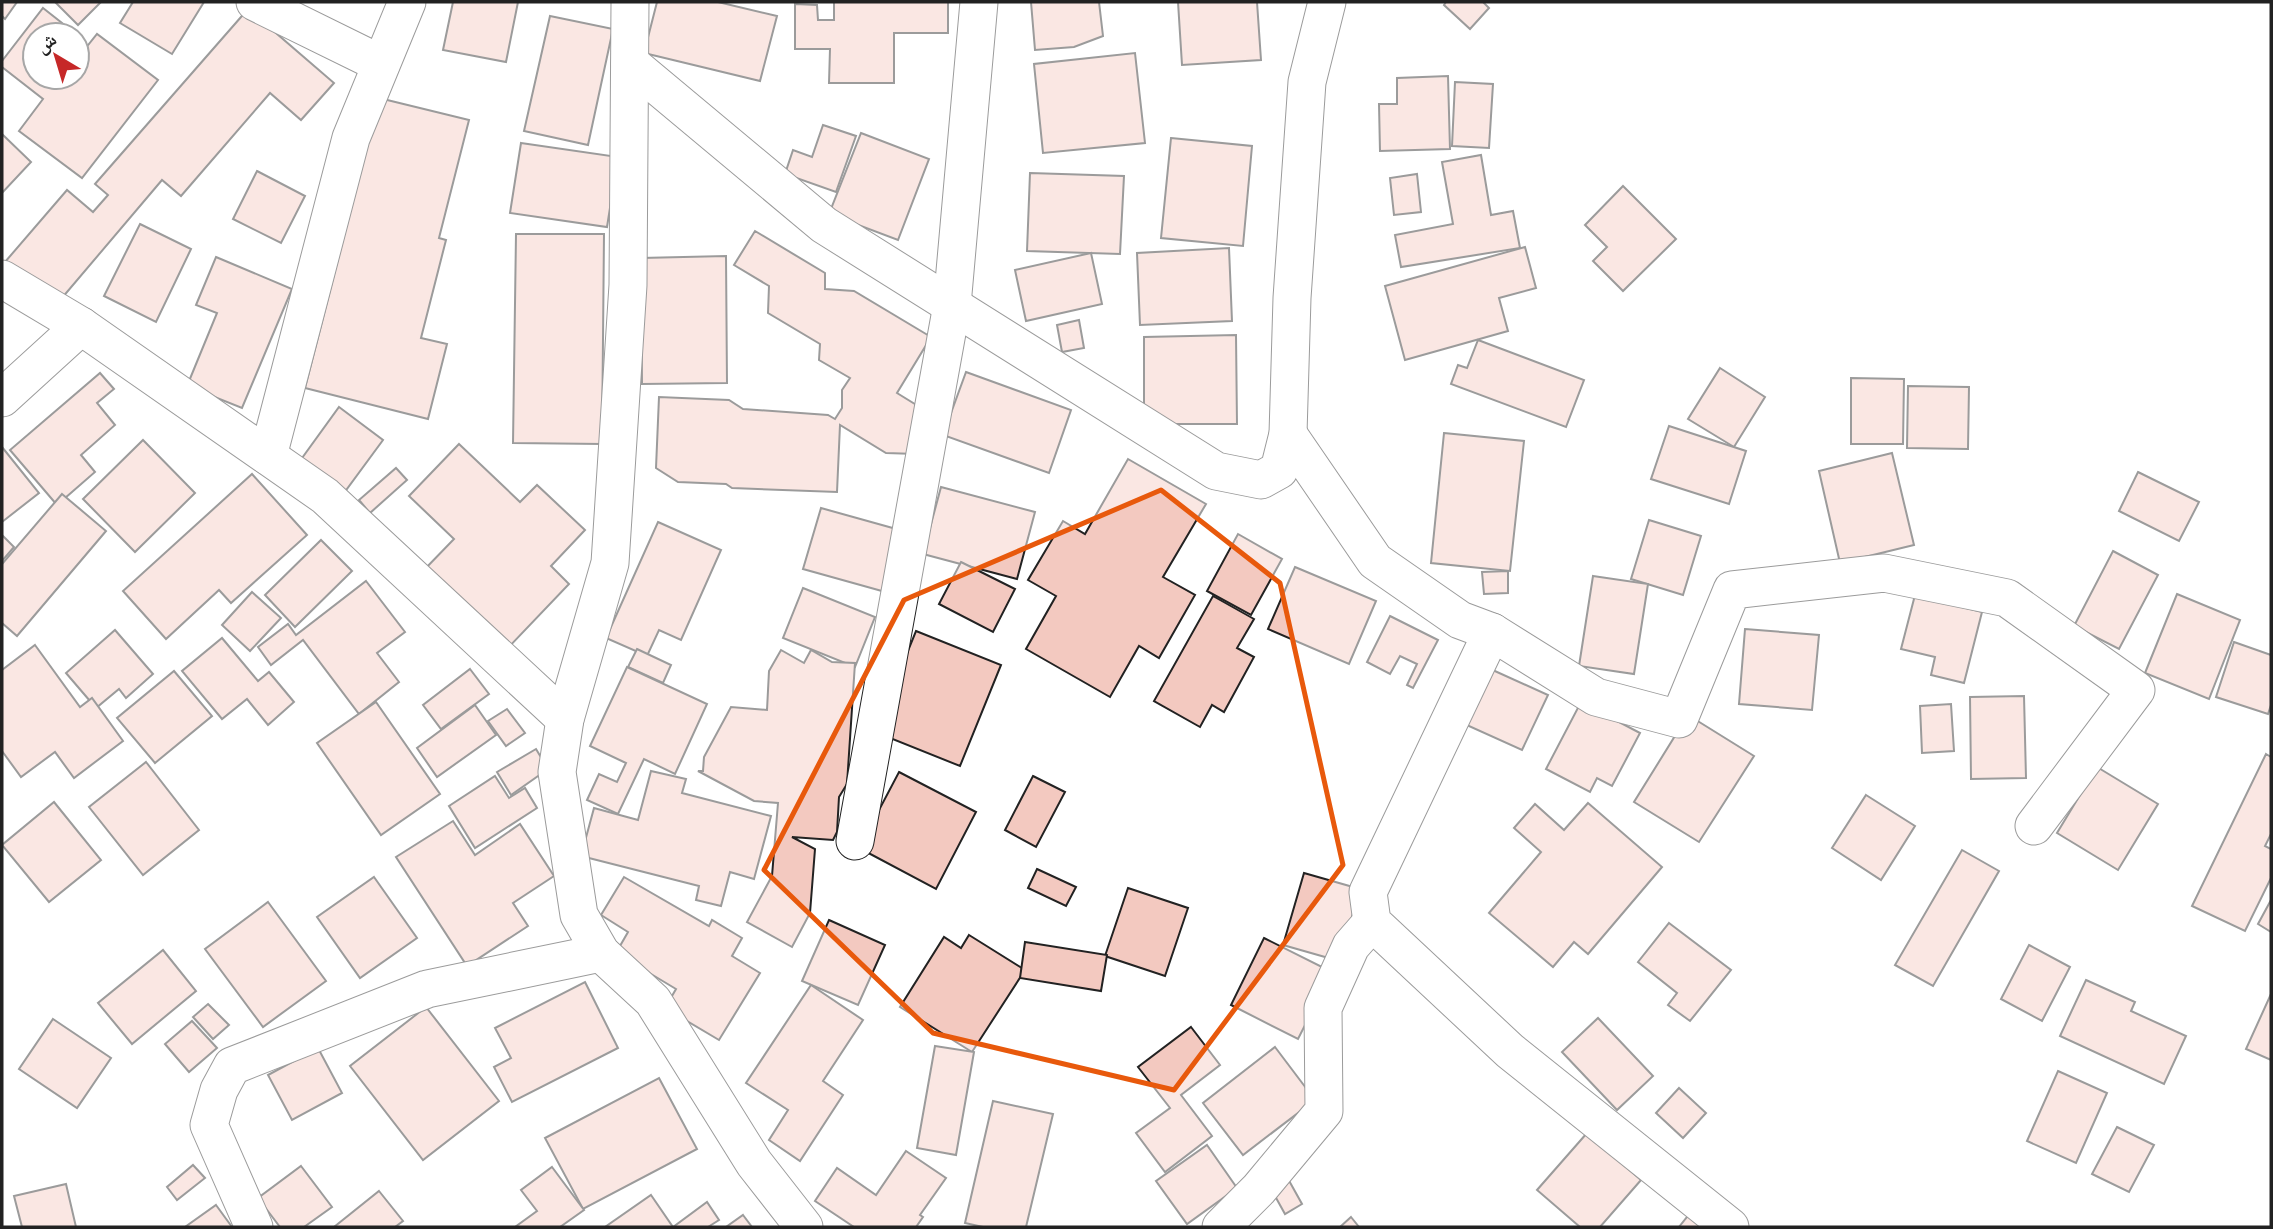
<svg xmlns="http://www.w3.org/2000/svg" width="2273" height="1229" viewBox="0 0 2273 1229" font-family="Quicksand,'Noto Naskh Arabic',sans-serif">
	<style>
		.building { fill: #f3c9c0; stroke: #222; stroke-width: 2 }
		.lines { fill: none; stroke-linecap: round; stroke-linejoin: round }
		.minor-casing { stroke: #222; stroke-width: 39 }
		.minor { stroke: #fff; stroke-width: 37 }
		.marked { fill: none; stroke: #e8590c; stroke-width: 5; stroke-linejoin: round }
	</style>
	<rect width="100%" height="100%" fill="#fff"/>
	<g class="building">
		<path d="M 2,2 L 17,2 L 5,19 L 2,16 Z"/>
		<path d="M 55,2 L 101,2 L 78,25 Z"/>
		<path d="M 133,2 L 204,2 L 172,54 L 120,23 Z"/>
		<path d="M 453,2 L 518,2 L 506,62 L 443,50 Z"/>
		<path d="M 657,2 L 718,2 L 777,16 L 760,81 L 644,53 Z"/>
		<path d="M 834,2 L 948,2 L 948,33 L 894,33 L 894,83 L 829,83 L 830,49 L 795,49 L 795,4 L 817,5 L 818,20 L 834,20 Z"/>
		<path d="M 1031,2 L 1099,2 L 1103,36 L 1074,47 L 1035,50 Z"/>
		<path d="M 1178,2 L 1257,2 L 1261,60 L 1182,65 Z"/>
		<path d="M 1446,2 L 1483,2 L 1489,8 L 1470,29 L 1444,5 Z"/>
		<path d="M 43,8 L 81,38 L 77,43 L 77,35 L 35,35 L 35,77 L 55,77 L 60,81 L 63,77 L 77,77 L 77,59 L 97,34 L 158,80 L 82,178 L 19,131 L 43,99 L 2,67 L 2,61 Z"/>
		<path d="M 248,9 L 334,83 L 301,120 L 270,93 L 181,196 L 162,180 L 56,305 L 5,262 L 67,190 L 93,212 L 108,195 L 95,184 Z"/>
		<path d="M 550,16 L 613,29 L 588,145 L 524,131 Z"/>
		<path d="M 1135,53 L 1145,143 L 1043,153 L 1034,64 Z"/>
		<path d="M 1448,76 L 1450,149 L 1380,151 L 1379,104 L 1397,104 L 1397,78 Z"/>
		<path d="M 1455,82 L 1493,84 L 1489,148 L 1452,146 Z"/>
		<path d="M 379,98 L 469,120 L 439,238 L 446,240 L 421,338 L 447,344 L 428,419 L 305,388 Z"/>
		<path d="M 823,125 L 856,136 L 836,192 L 785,174 L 793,150 L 812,157 Z"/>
		<path d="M 861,133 L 929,159 L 898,240 L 829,214 Z"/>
		<path d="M 2,134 L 31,162 L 2,193 Z"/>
		<path d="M 1171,138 L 1252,146 L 1243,246 L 1161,238 Z"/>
		<path d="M 521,143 L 618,157 L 607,227 L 510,213 Z"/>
		<path d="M 1481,155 L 1491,215 L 1513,211 L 1520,248 L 1401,267 L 1395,235 L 1453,224 L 1442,162 Z"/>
		<path d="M 257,171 L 305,196 L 281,243 L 233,219 Z"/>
		<path d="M 1030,173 L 1124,176 L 1120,254 L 1027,251 Z"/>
		<path d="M 1417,174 L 1421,212 L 1394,215 L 1390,178 Z"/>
		<path d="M 1623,186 L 1676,239 L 1623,291 L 1593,261 L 1607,247 L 1585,225 Z"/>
		<path d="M 140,224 L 191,249 L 156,322 L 104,296 Z"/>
		<path d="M 755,231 L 825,273 L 825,289 L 854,291 L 931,337 L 897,393 L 918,406 L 916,454 L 886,453 L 840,425 L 837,492 L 732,488 L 726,484 L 678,482 L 656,468 L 659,397 L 729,400 L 743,409 L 828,415 L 835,419 L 842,408 L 842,390 L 850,378 L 819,360 L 820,344 L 768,313 L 769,286 L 734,265 Z"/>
		<path d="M 516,234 L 604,234 L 602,444 L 513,443 Z"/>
		<path d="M 1525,247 L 1536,288 L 1499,298 L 1508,331 L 1405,360 L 1385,286 Z"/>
		<path d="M 1229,248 L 1232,321 L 1140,325 L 1137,253 Z"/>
		<path d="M 1091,253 L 1102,304 L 1026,321 L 1015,270 Z"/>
		<path d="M 726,256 L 727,383 L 642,384 L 641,258 Z"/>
		<path d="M 216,257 L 292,289 L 242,408 L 187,386 L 217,313 L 196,305 Z"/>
		<path d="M 1079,320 L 1084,348 L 1062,352 L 1057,325 Z"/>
		<path d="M 1236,335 L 1237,424 L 1144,424 L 1144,337 Z"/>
		<path d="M 1478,340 L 1584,380 L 1566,427 L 1451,384 L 1458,365 L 1467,368 Z"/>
		<path d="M 1720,368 L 1765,397 L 1734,447 L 1688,419 Z"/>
		<path d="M 966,372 L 1071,410 L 1049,473 L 943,435 Z"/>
		<path d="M 100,373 L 114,389 L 97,403 L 115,425 L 81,455 L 95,472 L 57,505 L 10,450 Z"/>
		<path d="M 1851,378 L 1904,379 L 1903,444 L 1851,444 Z"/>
		<path d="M 1908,386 L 1969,387 L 1968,449 L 1907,448 Z"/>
		<path d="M 339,407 L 383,440 L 341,497 L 297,465 Z"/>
		<path d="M 1669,426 L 1746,451 L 1729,504 L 1651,479 Z"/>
		<path d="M 1444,433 L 1524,441 L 1510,571 L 1431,563 Z"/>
		<path d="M 143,440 L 195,493 L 135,552 L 83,499 Z"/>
		<path d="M 459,444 L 520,502 L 537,485 L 585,530 L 551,566 L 569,584 L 505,651 L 422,572 L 454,539 L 409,496 Z"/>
		<path d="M 2,447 L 39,493 L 2,522 Z"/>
		<path d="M 1892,453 L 1914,545 L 1840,563 L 1819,471 Z"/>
		<path d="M 1128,459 L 1206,504 L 1163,577 L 1195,595 L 1159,658 L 1139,646 L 1110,697 L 1026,649 L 1056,596 L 1028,580 L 1063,521 L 1085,534 Z"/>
		<path d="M 396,468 L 407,480 L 370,513 L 359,500 Z"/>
		<path d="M 2138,472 L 2199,502 L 2179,541 L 2119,511 Z"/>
		<path d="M 252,474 L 307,535 L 231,603 L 219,590 L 166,639 L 123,591 Z"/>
		<path d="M 941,487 L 1035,512 L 1017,579 L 923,554 Z"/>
		<path d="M 62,494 L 106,531 L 17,636 L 2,623 L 2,564 Z"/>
		<path d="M 821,508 L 907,532 L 889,593 L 803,569 Z"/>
		<path d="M 1649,520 L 1701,536 L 1683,595 L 1631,579 Z"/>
		<path d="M 658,522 L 721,550 L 681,640 L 659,630 L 647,656 L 606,638 Z"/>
		<path d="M 1238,534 L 1282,559 L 1251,615 L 1207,591 Z"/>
		<path d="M 2,535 L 14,547 L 2,561 Z"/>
		<path d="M 321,540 L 352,571 L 295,627 L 265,595 Z"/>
		<path d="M 2113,551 L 2158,575 L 2119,649 L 2074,626 Z"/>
		<path d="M 961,562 L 1015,589 L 993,632 L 939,604 Z"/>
		<path d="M 1295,567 L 1376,601 L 1349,664 L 1268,629 Z"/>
		<path d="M 1508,571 L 1508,593 L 1484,594 L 1482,572 Z"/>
		<path d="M 1593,576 L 1648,584 L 1634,674 L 1579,666 Z"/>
		<path d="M 366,581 L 405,632 L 377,653 L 399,682 L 359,714 L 303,640 L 271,665 L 258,647 L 288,624 L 296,635 Z"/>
		<path d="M 803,588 L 875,617 L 855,667 L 783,638 Z"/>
		<path d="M 252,592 L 281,618 L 250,651 L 222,625 Z"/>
		<path d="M 2177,594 L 2240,620 L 2209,699 L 2145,673 Z"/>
		<path d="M 1915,595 L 1982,612 L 1964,683 L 1931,675 L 1935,657 L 1901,649 Z"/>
		<path d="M 1213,596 L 1254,619 L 1237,648 L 1254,657 L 1224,712 L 1212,705 L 1200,727 L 1154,701 Z"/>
		<path d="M 1390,616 L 1438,640 L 1413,688 L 1407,685 L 1417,664 L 1400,656 L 1390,674 L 1367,662 Z"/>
		<path d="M 1745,629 L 1819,635 L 1812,710 L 1739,704 Z"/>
		<path d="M 115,630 L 153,674 L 126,698 L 119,689 L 96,708 L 66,673 Z"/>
		<path d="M 916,631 L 1001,665 L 960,766 L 875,732 Z"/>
		<path d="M 222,638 L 258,681 L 269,672 L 294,702 L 268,725 L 247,699 L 222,719 L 182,671 Z"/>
		<path d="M 2234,642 L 2271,655 L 2271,705 L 2268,714 L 2216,697 Z"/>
		<path d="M 35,645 L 80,707 L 92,698 L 123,741 L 74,778 L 55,752 L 21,777 L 2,751 L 2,670 Z"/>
		<path d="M 637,649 L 671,665 L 663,683 L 628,667 Z"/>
		<path d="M 781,650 L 804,663 L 811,650 L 832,662 L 855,663 L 847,784 L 839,797 L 837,832 L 833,840 L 792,837 L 815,849 L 810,913 L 792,947 L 747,922 L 772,876 L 778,803 L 754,801 L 698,771 L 703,771 L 704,757 L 731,707 L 767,710 L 769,671 Z"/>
		<path d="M 627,667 L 707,704 L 675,774 L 644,759 L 618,814 L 587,800 L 599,774 L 617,782 L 626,763 L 590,746 Z"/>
		<path d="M 1486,667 L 1548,695 L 1522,750 L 1460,722 Z"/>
		<path d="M 470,669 L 489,694 L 441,729 L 423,705 Z"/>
		<path d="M 174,671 L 212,716 L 155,763 L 117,718 Z"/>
		<path d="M 2024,696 L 2026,778 L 1971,779 L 1970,697 Z"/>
		<path d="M 376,702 L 440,794 L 381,835 L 317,743 Z"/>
		<path d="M 1581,702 L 1640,733 L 1612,786 L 1597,778 L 1590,792 L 1546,769 Z"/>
		<path d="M 1951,704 L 1954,751 L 1922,753 L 1920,706 Z"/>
		<path d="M 475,705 L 496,735 L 437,777 L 417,748 Z"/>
		<path d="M 507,709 L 525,733 L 506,746 L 488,721 Z"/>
		<path d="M 1688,715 L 1754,756 L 1699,842 L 1634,802 Z"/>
		<path d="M 536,749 L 548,769 L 511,795 L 497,772 Z"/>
		<path d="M 2266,754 L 2271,757 L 2271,834 L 2265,846 L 2271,849 L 2271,878 L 2245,931 L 2192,906 Z"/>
		<path d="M 146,762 L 199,830 L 143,875 L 89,807 Z"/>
		<path d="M 2097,767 L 2158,804 L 2118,870 L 2057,833 Z"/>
		<path d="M 651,771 L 686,779 L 682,793 L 771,816 L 754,879 L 730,872 L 721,906 L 696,900 L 699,886 L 581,856 L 594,808 L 638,820 Z"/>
		<path d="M 899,772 L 976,812 L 936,889 L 859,848 Z"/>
		<path d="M 495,776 L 509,798 L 525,788 L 537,808 L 475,848 L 449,806 Z"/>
		<path d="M 1033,776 L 1065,792 L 1036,847 L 1005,830 Z"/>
		<path d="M 1866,795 L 1915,826 L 1881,880 L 1832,848 Z"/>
		<path d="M 54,802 L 101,860 L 49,902 L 2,845 Z"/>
		<path d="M 1588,803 L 1662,867 L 1588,954 L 1574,942 L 1553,967 L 1489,913 L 1541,852 L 1514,828 L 1535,804 L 1564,830 Z"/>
		<path d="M 453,821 L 475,855 L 520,824 L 554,876 L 513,903 L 528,926 L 467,966 L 396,857 Z"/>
		<path d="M 1962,850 L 1999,871 L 1933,986 L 1895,965 Z"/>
		<path d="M 1037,869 L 1076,887 L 1066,906 L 1028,888 Z"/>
		<path d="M 1304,873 L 1360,889 L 1339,961 L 1283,945 Z"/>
		<path d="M 374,877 L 417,938 L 360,978 L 317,917 Z"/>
		<path d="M 624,877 L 709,926 L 712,920 L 742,938 L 732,956 L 760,973 L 719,1040 L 665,1008 L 676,989 L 616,953 L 628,932 L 601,915 Z"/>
		<path d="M 1128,888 L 1188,908 L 1165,976 L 1105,956 Z"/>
		<path d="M 2271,900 L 2271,932 L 2258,924 Z"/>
		<path d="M 268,902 L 326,981 L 263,1027 L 205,949 Z"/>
		<path d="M 829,920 L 885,945 L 858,1005 L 802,981 Z"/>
		<path d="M 1669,923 L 1731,970 L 1690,1021 L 1668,1005 L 1677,993 L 1638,962 Z"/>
		<path d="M 969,935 L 1025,970 L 972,1052 L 900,1007 L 944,937 L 961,948 Z"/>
		<path d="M 1264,938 L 1332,972 L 1298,1039 L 1231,1005 Z"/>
		<path d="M 1025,942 L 1107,955 L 1101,991 L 1020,978 Z"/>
		<path d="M 2029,945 L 2070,967 L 2042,1021 L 2001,999 Z"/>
		<path d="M 163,950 L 196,991 L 132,1044 L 98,1003 Z"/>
		<path d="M 2086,980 L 2135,1002 L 2131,1011 L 2186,1036 L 2164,1084 L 2060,1036 Z"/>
		<path d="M 585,982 L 618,1048 L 512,1102 L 494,1067 L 511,1058 L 495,1028 Z"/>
		<path d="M 811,985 L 863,1020 L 823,1081 L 843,1095 L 800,1161 L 769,1140 L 788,1110 L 746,1083 Z"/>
		<path d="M 2271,994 L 2271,1060 L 2246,1049 Z"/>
		<path d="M 208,1004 L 229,1025 L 213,1039 L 193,1017 Z"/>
		<path d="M 426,1007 L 499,1101 L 423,1160 L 350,1066 Z"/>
		<path d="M 1598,1018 L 1653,1076 L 1617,1110 L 1562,1052 Z"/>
		<path d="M 53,1019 L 111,1058 L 77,1108 L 19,1069 Z"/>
		<path d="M 192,1021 L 217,1048 L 189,1072 L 165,1044 Z"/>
		<path d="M 1191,1027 L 1220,1065 L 1181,1095 L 1212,1136 L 1165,1172 L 1136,1133 L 1170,1108 L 1138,1067 Z"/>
		<path d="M 935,1046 L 974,1052 L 956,1155 L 917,1148 Z"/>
		<path d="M 1275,1047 L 1315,1100 L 1243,1155 L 1203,1103 Z"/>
		<path d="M 318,1048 L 342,1093 L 292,1120 L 268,1075 Z"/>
		<path d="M 2058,1071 L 2107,1093 L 2076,1163 L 2027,1141 Z"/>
		<path d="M 659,1078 L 697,1149 L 583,1209 L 545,1138 Z"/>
		<path d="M 1679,1088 L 1706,1113 L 1683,1138 L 1656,1113 Z"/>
		<path d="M 993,1101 L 1053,1114 L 1026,1227 L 983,1227 L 965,1223 Z"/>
		<path d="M 2117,1127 L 2154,1145 L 2129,1192 L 2092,1174 Z"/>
		<path d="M 1587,1133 L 1641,1180 L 1600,1227 L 1580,1227 L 1537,1190 Z"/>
		<path d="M 1207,1145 L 1237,1188 L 1187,1224 L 1156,1181 Z"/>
		<path d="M 906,1151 L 946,1178 L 920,1215 L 923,1217 L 916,1227 L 854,1227 L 815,1201 L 837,1168 L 876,1195 Z"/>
		<path d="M 193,1165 L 205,1178 L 177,1200 L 167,1187 Z"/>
		<path d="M 301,1166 L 332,1207 L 304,1227 L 280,1227 L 258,1198 Z"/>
		<path d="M 552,1167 L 584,1210 L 560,1227 L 515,1227 L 537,1211 L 521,1190 Z"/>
		<path d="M 1287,1177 L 1302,1204 L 1285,1214 L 1270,1187 Z"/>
		<path d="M 66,1184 L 76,1227 L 22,1227 L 14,1196 Z"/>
		<path d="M 379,1191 L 403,1221 L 395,1227 L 334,1227 Z"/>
		<path d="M 651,1195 L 673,1227 L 707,1202 L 719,1220 L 708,1227 L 605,1227 Z"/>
		<path d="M 216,1205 L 232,1227 L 185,1227 Z"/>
		<path d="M 1691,1212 L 1709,1227 L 1679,1227 Z"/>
		<path d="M 743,1215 L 752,1227 L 726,1227 Z"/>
		<path d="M 1351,1217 L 1359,1227 L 1340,1227 Z"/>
	</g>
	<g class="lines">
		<g class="minor-casing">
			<g id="minor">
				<path d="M 255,2 L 381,64"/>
				<path d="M 630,2 L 628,285 L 610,563 L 565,719 L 557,772 L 579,915 L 601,953 L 653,1001 L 754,1163 L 804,1227"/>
				<path d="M 630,63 L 824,225 L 1216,471 L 1261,480 L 1279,470 L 1288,434 L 1292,298 L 1307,82 L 1327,2"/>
				<path d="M 2,279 L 81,326 L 325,496 L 565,719"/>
				<path d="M 2,398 L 81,326"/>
				<path d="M 1288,434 L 1375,561 L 1460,620 L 1492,632 L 1596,697 L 1679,719 L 1732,590 L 1884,573 L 2007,598 L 2136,690 L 2034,826"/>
				<path d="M 268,456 L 351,138 L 407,2"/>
				<path d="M 1492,632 L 1368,892 L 1372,922 L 1510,1051 L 1730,1227"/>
				<path d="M 855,841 L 952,305 L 979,2"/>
				<path d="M 254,1227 L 209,1125 L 219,1090 L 232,1066 L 427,989 L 601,953"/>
				<path d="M 1221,1227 L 1259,1189 L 1324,1111 L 1323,1008 L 1351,946 L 1372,922"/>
			</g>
		</g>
		<use href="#minor" class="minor"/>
	</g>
	<path d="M0 0H2273V1229H0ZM 1161,490 L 1280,583 L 1343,865 L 1174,1090 L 933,1033 L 764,870 L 904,600 Z" fill="#fff" fill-opacity=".55" fill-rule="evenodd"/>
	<path class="marked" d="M 1161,490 L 1280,583 L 1343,865 L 1174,1090 L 933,1033 L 764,870 L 904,600 Z"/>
	<rect width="2273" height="1229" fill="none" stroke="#222222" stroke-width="7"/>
	<g transform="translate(56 56) rotate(322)"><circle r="33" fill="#ffffff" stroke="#a7a7a7" stroke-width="2"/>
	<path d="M0-5L12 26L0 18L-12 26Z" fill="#c62828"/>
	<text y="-10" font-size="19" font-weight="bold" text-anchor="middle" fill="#222222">ش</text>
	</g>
</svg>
